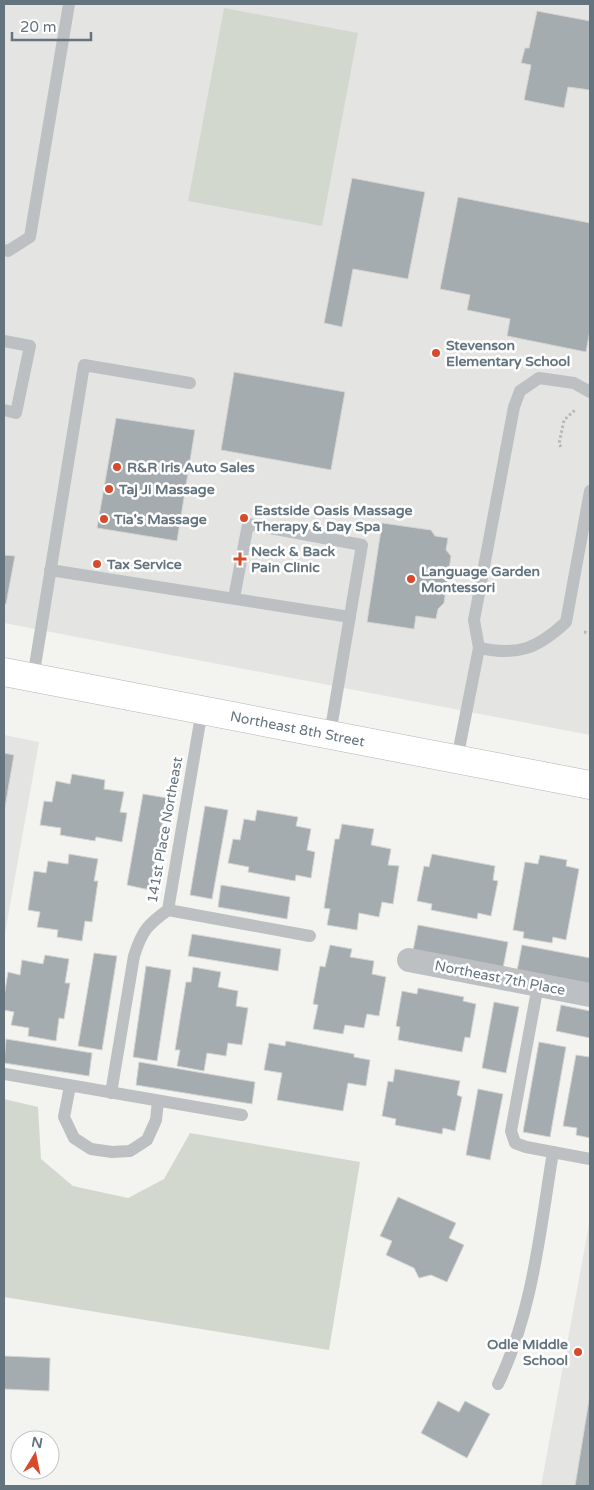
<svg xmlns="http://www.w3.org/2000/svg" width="594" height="1490" viewBox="0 0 594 1490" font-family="'Varela Round',sans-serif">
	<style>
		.built { fill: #e4e5e3 }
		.green { fill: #d3d8cf }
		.building { fill: #a4acb0; stroke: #d4d4d2 }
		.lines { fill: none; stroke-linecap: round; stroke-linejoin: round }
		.primary-casing { stroke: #b0b4b7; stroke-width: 29 }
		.path { stroke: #b6b9bb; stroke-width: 3; stroke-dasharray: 2.5 2.5; stroke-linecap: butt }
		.lane { stroke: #bcc0c3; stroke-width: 12 }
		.street { stroke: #bcc0c3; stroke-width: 24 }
		.primary { stroke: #fff; stroke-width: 28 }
		.poi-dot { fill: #d74a2c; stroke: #fff; stroke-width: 2 }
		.labels { text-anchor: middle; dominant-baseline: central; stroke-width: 5; stroke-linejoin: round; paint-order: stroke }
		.poi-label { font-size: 14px; font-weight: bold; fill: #64747f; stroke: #fff; text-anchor: start }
		.street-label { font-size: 14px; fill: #64747f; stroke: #fff }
	</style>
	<rect width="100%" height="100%" fill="#f3f3ef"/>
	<g class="built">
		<path d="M 4,4 L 590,4 L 590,735 L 4,623 Z"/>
		<path d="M 4,735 L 39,742 L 4,939 Z"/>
		<path d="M 590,1219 L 590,1486 L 541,1486 Z"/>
	</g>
	<g class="green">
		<path d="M 224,8 L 358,33 L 322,226 L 188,201 Z"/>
		<path d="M 4,1099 L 38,1107 L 41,1159 L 73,1186 L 128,1198 L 164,1179 L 190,1133 L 360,1162 L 329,1350 L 4,1297 Z"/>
	</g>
	<g class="building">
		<path d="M 537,11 L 590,21 L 590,96 L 590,90 L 568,87 L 564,108 L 524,100 L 531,65 L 521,63 L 525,48 L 529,48 Z"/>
		<path d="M 352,178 L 425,192 L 408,279 L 353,269 L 342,327 L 324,323 Z"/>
		<path d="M 458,197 L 590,223 L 590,330 L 586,352 L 507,336 L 510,319 L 467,310 L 470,295 L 440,289 Z"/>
		<path d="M 234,372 L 345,392 L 331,470 L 221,450 Z"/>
		<path d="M 116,418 L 195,430 L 177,541 L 97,528 Z"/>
		<path d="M 382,523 L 431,530 L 435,536 L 448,538 L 446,550 L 451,556 L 444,603 L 438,609 L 436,619 L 416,616 L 414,629 L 367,622 Z"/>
		<path d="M 4,555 L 15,556 L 6,604 L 4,604 Z"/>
		<path d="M 4,753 L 14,755 L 4,813 Z"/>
		<path d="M 72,774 L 105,780 L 104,789 L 124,792 L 120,812 L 127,813 L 122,842 L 96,837 L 95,841 L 60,835 L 61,828 L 40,825 L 44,801 L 52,802 L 56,781 L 70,784 Z"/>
		<path d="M 143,794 L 167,798 L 150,890 L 127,885 Z"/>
		<path d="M 205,806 L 228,810 L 212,899 L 190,895 Z"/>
		<path d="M 257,810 L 298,817 L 296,826 L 311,829 L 307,850 L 315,852 L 311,878 L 296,875 L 295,881 L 248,872 L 249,867 L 228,863 L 233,839 L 240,840 L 244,819 L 255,821 Z"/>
		<path d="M 342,824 L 374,829 L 371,845 L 391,849 L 388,865 L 399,866 L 393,904 L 382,902 L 379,917 L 359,913 L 357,930 L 327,925 L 330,909 L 324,908 L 335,839 L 339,839 Z"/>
		<path d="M 69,854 L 98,859 L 94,881 L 98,881 L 92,922 L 85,921 L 82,941 L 57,937 L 58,930 L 37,927 L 40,912 L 28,910 L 34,871 L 46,873 L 48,861 L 68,864 Z"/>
		<path d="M 432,854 L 495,866 L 493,880 L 498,881 L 491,916 L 478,913 L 477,919 L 431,910 L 432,904 L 417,901 L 424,866 L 429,867 Z"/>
		<path d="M 540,855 L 567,860 L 566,866 L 579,869 L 566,940 L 553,937 L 552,943 L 523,938 L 524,932 L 513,930 L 525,862 L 538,864 Z"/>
		<path d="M 221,885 L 290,897 L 287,919 L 218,907 Z"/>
		<path d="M 418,925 L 508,942 L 503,968 L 413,951 Z"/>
		<path d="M 192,934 L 281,949 L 278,971 L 188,956 Z"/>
		<path d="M 330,945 L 352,949 L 350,957 L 374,961 L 372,974 L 386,977 L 379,1016 L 367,1014 L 364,1028 L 345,1025 L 343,1034 L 313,1029 L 318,1005 L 313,1004 L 320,966 L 325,967 Z"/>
		<path d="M 522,945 L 590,958 L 590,985 L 517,971 Z"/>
		<path d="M 94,953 L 117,956 L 102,1050 L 78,1046 Z"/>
		<path d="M 45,955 L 69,959 L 65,983 L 70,983 L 64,1019 L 59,1018 L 56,1041 L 28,1036 L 29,1028 L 11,1025 L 14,1012 L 4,1010 L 4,997 L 8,972 L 20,975 L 22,960 L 43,964 Z"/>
		<path d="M 146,966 L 171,970 L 157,1061 L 133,1057 Z"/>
		<path d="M 193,967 L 221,972 L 218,987 L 238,991 L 236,1006 L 248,1008 L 242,1045 L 228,1043 L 226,1056 L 207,1053 L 204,1071 L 177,1066 L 180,1050 L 175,1050 L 186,982 L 191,982 Z"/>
		<path d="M 418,988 L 464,997 L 463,1001 L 476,1004 L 470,1038 L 465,1037 L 462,1052 L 398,1040 L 400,1027 L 396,1026 L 402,991 L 417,994 Z"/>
		<path d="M 494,1002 L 519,1007 L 506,1073 L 482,1068 Z"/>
		<path d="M 561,1005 L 590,1011 L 590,1038 L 556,1031 Z"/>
		<path d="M 6,1039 L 92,1053 L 89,1076 L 4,1063 Z"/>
		<path d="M 286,1041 L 354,1054 L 354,1057 L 370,1060 L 366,1086 L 348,1083 L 343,1111 L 277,1100 L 282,1073 L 264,1070 L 269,1043 L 285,1046 Z"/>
		<path d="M 539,1042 L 566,1047 L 550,1137 L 523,1132 Z"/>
		<path d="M 590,1051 L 590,1138 L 576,1135 L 577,1128 L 563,1126 L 576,1055 L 589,1057 Z"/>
		<path d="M 139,1062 L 255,1082 L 252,1104 L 136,1085 Z"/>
		<path d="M 395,1069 L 460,1081 L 457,1095 L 462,1097 L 455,1131 L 443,1128 L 442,1134 L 395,1125 L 396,1119 L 382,1116 L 388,1081 L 393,1082 Z"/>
		<path d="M 478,1089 L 503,1094 L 490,1160 L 466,1155 Z"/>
		<path d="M 398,1197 L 456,1223 L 449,1238 L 464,1245 L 447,1282 L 431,1275 L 419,1278 L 414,1268 L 386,1255 L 392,1241 L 380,1236 Z"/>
		<path d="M 4,1356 L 50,1358 L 49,1391 L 4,1389 Z"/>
		<path d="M 590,1394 L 590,1486 L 575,1486 Z"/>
		<path d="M 438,1401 L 459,1412 L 465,1401 L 490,1414 L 467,1458 L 421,1433 Z"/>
	</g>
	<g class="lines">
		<g class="primary-casing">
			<g id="primary">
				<path id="s1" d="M 4,672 L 590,785"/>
			</g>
		</g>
		<g class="path">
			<path d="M 561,447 L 559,444 L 564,420 L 575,410"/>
			<path d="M 584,632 L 590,633"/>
		</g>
		<g class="lane">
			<path d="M 4,250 L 8,251 L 30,237 L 69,4"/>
			<path d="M 4,341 L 30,346 L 16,413 L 4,410"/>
			<path d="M 50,570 L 350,617"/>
			<path d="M 234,598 L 248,524 L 362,545 L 330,734"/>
			<path d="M 479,648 C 518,656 537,649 566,622 L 590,491"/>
			<path d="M 33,678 L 84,365 L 190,383"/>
			<path d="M 457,759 L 479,648 L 474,620 L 514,407 L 520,391 L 539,378 L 574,383 L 590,392"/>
			<path d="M 168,910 L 310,936"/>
			<path d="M 538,985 L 511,1131 L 515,1143 L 526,1147 L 590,1159"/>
			<path d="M 5,1074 L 242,1115"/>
			<path d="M 70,1086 L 64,1117 L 74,1138 L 91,1149 L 112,1152 L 130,1151 L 147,1140 L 156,1120 L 158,1101"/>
			<path d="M 111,1093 L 134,956 C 142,931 147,925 168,910 L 202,710"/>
			<path d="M 498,1384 C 533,1312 540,1230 553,1152"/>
		</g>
		<path class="street" d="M 409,960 L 590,995"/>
		<use href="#primary" class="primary"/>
	</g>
	<g class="poi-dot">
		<circle cx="436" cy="353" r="5"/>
		<circle cx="117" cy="467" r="5"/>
		<circle cx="109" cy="489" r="5"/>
		<circle cx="244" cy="518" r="5"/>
		<circle cx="104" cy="519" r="5"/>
		<path d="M237.5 551.5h5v5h5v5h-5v5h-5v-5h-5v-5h5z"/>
		<circle cx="97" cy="564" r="5"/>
		<circle cx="411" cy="579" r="5"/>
		<circle cx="578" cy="1352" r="5"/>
	</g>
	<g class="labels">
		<g class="poi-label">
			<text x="446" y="345">Stevenson<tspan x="446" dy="16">Elementary School</tspan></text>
			<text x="127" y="467">R&amp;R Iris Auto Sales</text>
			<text x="119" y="489">Taj Ji Massage</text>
			<text x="254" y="510">Eastside Oasis Massage<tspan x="254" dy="16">Therapy &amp; Day Spa</tspan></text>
			<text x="114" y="519">Tia's Massage</text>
			<text x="251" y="551">Neck &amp; Back<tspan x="251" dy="16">Pain Clinic</tspan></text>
			<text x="107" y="564">Tax Service</text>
			<text x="421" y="571">Language Garden<tspan x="421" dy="16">Montessori</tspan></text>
			<text x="568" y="1344" text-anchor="end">Odle Middle<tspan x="568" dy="16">School</tspan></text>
		</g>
		<g class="street-label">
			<text stroke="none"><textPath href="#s1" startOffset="299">Northeast 8th Street</textPath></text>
			<text transform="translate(165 830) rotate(-80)">141st Place Northeast</text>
			<text transform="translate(500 978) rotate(11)">Northeast 7th Place</text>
		</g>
	</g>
	<rect width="594" height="1490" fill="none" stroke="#64747f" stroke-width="10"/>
	<g transform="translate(35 1455) rotate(10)"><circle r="24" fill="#ffffff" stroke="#c1c7cc"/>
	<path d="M0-4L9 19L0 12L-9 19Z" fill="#d74a2c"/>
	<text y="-8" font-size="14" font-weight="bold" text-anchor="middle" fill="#64747f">N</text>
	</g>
	<path d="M12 32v8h79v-8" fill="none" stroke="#64747f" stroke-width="2.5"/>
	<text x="20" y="32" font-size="15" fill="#64747f" stroke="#ffffff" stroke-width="4" paint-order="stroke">20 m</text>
</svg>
